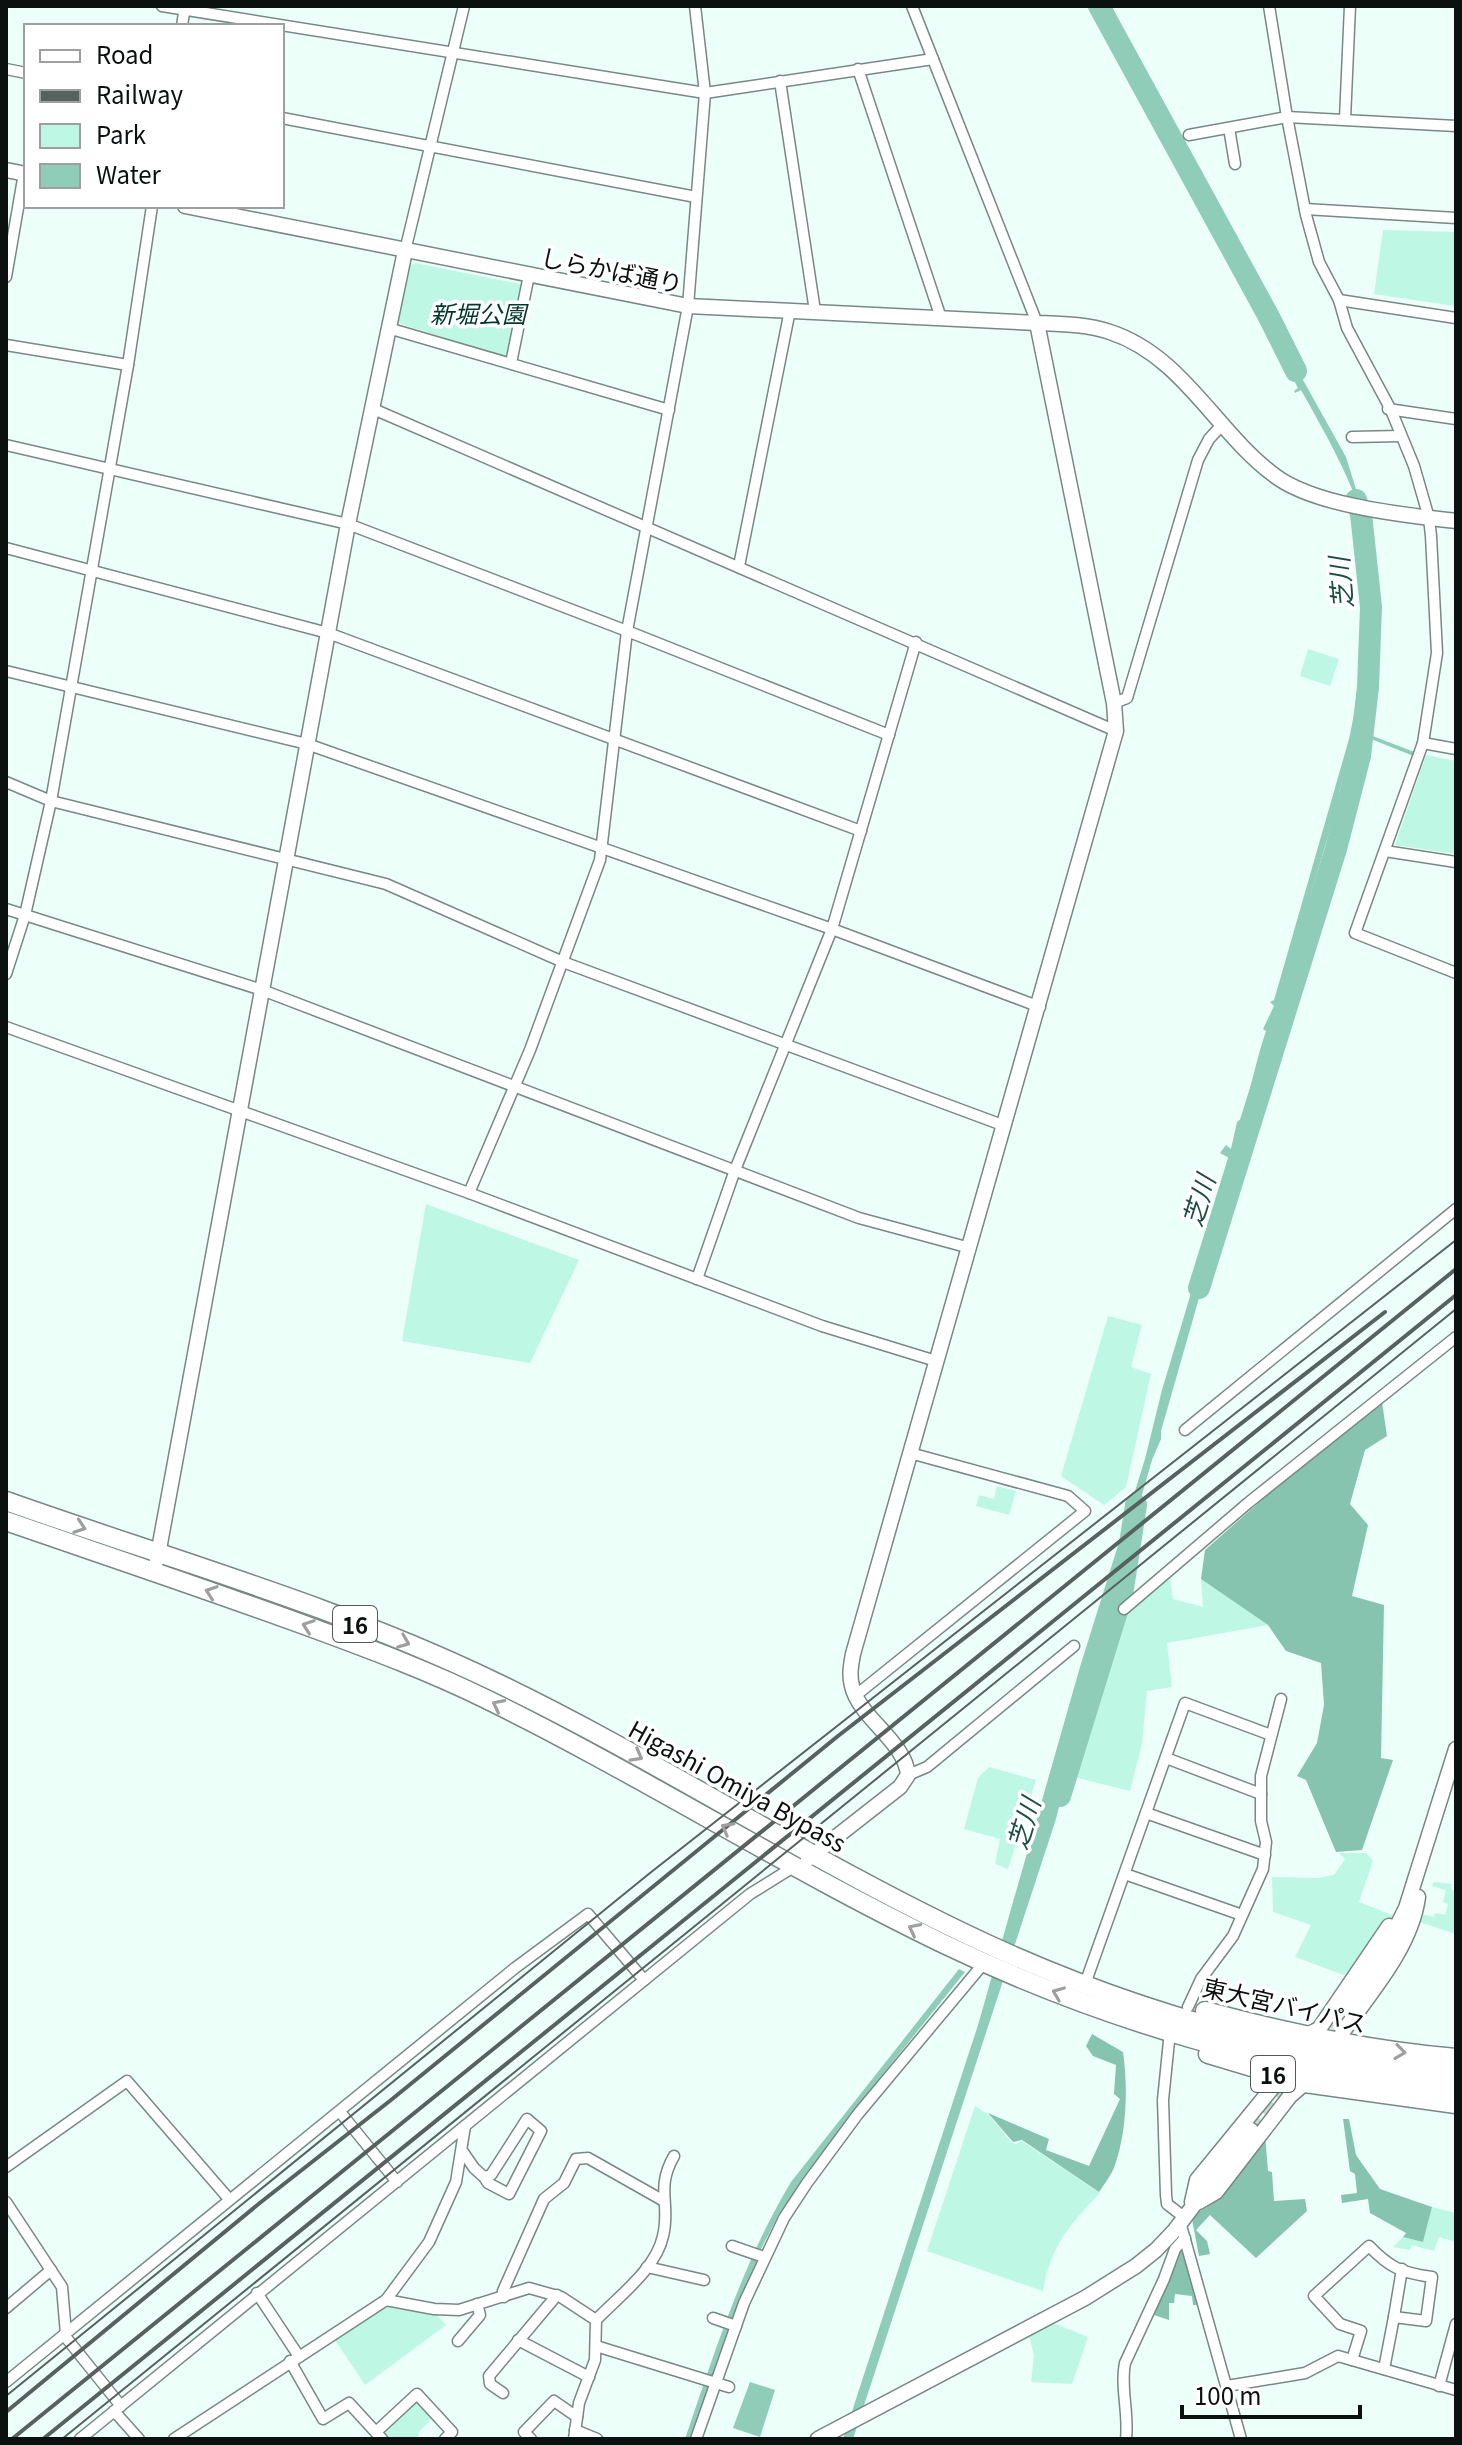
<svg xmlns="http://www.w3.org/2000/svg" width="1462" height="2445" viewBox="0 0 1462 2445" font-family="Georgia,'Noto Sans JP',serif">
	<style>
		.green { fill: #bef8e4 }
		.forest { fill: #86c4af }
		.water { fill: #90cdb8 }
		.lines { fill: none; stroke-linecap: round; stroke-linejoin: round }
		.river { stroke: #90cdb8; stroke-width: 22 }
		.secondary-tunnel { stroke: #cadbd5; stroke-width: 14; stroke-dasharray: 14 7; stroke-linecap: butt }
		.street-casing { stroke: #788982; stroke-width: 13 }
		.secondary-casing { stroke: #788982; stroke-width: 17 }
		.highway-casing { stroke: #788982; stroke-width: 21 }
		.street { stroke: #fff; stroke-width: 10 }
		.secondary { stroke: #fff; stroke-width: 14 }
		.highway { stroke: #fff; stroke-width: 18 }
		.tram { stroke: #57625e; stroke-width: 2 }
		.rail { stroke: #57625e; stroke-width: 4 }
		.oneway { stroke: #9da09f }
		.labels { text-anchor: middle; dominant-baseline: central; stroke-width: 7; stroke-linejoin: round; paint-order: stroke }
		.shield { fill: #fff; stroke: #545857; stroke-width: 2 }
		.shield-label { font-size: 22px; font-weight: bold; fill: #0b110f }
		.street-label { font-size: 24px; fill: #0b110f; stroke: #fff }
		.park-label { font-size: 24px; font-style: italic; fill: #00382b; stroke: #fff }
		.water-label { font-size: 26px; font-style: italic; fill: #1c4f40; stroke: #fff }
	</style>
	<rect width="100%" height="100%" fill="#ecfff8"/>
	<g class="green">
		<path d="M 1383,230 L 1456,232 L 1455,306 L 1374,294 Z"/>
		<path d="M 415,263 L 520,284 L 523,288 L 510,353 L 505,357 L 401,324 L 398,320 L 411,265 Z"/>
		<path d="M 1308,649 L 1339,659 L 1330,686 L 1300,676 Z"/>
		<path d="M 1426,755 L 1456,761 L 1456,854 L 1395,845 Z"/>
		<path d="M 426,1204 L 579,1260 L 530,1363 L 402,1341 Z"/>
		<path d="M 1108,1316 L 1142,1325 L 1131,1367 L 1151,1374 L 1126,1487 L 1104,1505 L 1061,1476 Z"/>
		<path d="M 997,1486 L 1016,1491 L 1009,1515 L 976,1506 L 979,1495 L 994,1499 Z"/>
		<path d="M 1164,1576 L 1170,1577 L 1173,1599 L 1203,1607 L 1201,1579 L 1268,1625 L 1167,1643 L 1172,1687 L 1147,1691 L 1142,1744 L 1130,1791 L 1074,1777 L 1126,1600 Z"/>
		<path d="M 989,1767 L 1036,1780 L 1008,1869 L 995,1864 L 1000,1839 L 964,1829 L 978,1778 Z"/>
		<path d="M 1339,1853 L 1366,1853 L 1373,1861 L 1359,1902 L 1394,1916 L 1352,1978 L 1295,1957 L 1311,1925 L 1273,1912 L 1272,1877 L 1318,1878 L 1334,1875 L 1345,1859 Z"/>
		<path d="M 1434,1882 L 1452,1884 L 1451,1890 L 1456,1891 L 1456,1934 L 1419,1922 L 1421,1914 L 1434,1917 L 1435,1913 L 1445,1915 L 1448,1904 L 1443,1902 L 1446,1890 L 1432,1886 Z"/>
		<path d="M 975,2106 L 989,2115 L 1011,2142 L 1016,2144 L 1022,2141 L 1100,2193 C 1069,2225 1051,2246 1043,2291 L 927,2251 Z"/>
		<path d="M 1432,2207 L 1456,2213 L 1456,2242 L 1439,2237 L 1434,2251 L 1412,2245 L 1410,2250 L 1393,2247 L 1403,2237 L 1423,2242 Z"/>
		<path d="M 387,2306 L 436,2314 L 446,2325 L 365,2385 L 335,2340 Z"/>
		<path d="M 1053,2323 L 1088,2337 L 1072,2384 L 1031,2382 L 1034,2355 L 1029,2336 Z"/>
		<path d="M 415,2401 L 420,2401 L 434,2416 L 418,2433 L 419,2435 L 416,2439 L 388,2439 L 384,2430 Z"/>
	</g>
	<g class="forest">
		<path d="M 1382,1402 L 1387,1436 L 1365,1450 L 1350,1504 L 1368,1525 L 1352,1596 L 1384,1605 L 1381,1758 L 1393,1760 L 1362,1850 L 1336,1852 L 1306,1780 L 1297,1776 L 1317,1743 L 1324,1705 L 1321,1663 L 1286,1651 L 1268,1625 L 1201,1579 L 1205,1550 L 1273,1490 Z"/>
		<path d="M 1092,2034 L 1123,2052 C 1128,2087 1127,2130 1115,2165 C 1112,2174 1105,2183 1099,2192 L 1022,2140 L 1013,2142 L 988,2113 L 1049,2139 L 1046,2150 L 1089,2166 L 1120,2099 L 1114,2094 L 1116,2065 L 1093,2056 L 1086,2046 Z"/>
		<path d="M 1343,2119 L 1349,2119 L 1356,2155 L 1380,2189 L 1432,2207 L 1423,2242 L 1403,2237 L 1406,2233 L 1370,2213 L 1368,2199 L 1342,2203 L 1341,2195 L 1357,2193 L 1355,2174 L 1350,2171 Z"/>
		<path d="M 1265,2134 L 1268,2171 L 1272,2172 L 1274,2201 L 1305,2199 L 1307,2211 L 1256,2258 L 1210,2215 L 1196,2230 L 1207,2241 L 1210,2254 L 1199,2256 L 1192,2219 C 1198,2210 1209,2208 1217,2199 C 1234,2178 1249,2155 1265,2134 Z"/>
		<path d="M 1184,2243 L 1197,2305 L 1193,2305 L 1192,2296 L 1175,2294 L 1174,2303 L 1169,2303 L 1169,2320 L 1151,2314 L 1177,2251 Z"/>
	</g>
	<g class="water">
		<path d="M 1283,344 L 1346,457 L 1369,531 L 1376,580 L 1377,638 L 1364,709 L 1357,730 L 1417,753 L 1416,757 L 1356,733 L 1339,793 L 1340,796 L 1301,927 L 1311,931 L 1306,937 L 1299,930 L 1299,943 L 1290,967 L 1282,1013 L 1279,1014 L 1245,1119 L 1239,1157 L 1206,1260 L 1209,1263 L 1161,1431 L 1161,1439 L 1152,1460 L 1102,1634 L 1056,1819 L 853,2439 L 843,2439 L 978,2025 L 1080,1667 L 1145,1459 L 1162,1390 L 1231,1159 L 1220,1153 L 1226,1145 L 1231,1149 L 1237,1122 L 1242,1118 C 1251,1088 1257,1057 1266,1031 L 1263,1029 L 1274,1006 L 1270,1002 L 1274,1000 L 1279,983 L 1349,739 L 1358,695 L 1361,696 C 1374,627 1378,556 1352,489 C 1338,455 1319,422 1301,390 L 1295,393 L 1294,391 L 1298,388 L 1284,362 L 1288,363 L 1287,357 L 1283,356 L 1278,347 Z"/>
		<path d="M 959,1969 L 965,1972 L 867,2094 L 779,2214 L 761,2249 L 692,2439 L 685,2439 C 715,2351 743,2262 791,2182 Z"/>
		<path d="M 750,2382 L 775,2390 L 760,2437 L 733,2428 Z"/>
	</g>
	<g class="lines">
		<g class="river">
			<path d="M 1099,6 L 1269,317 L 1296,371"/>
			<path d="M 1199,1288 L 1336,849 L 1360,756 L 1368,687 L 1371,607 L 1361,514 L 1356,500"/>
			<path d="M 1060,1796 L 1122,1595 L 1136,1505"/>
		</g>
		<g class="secondary-tunnel">
			<path d="M 1320,2046 L 1349,2006"/>
			<path d="M 1251,2130 L 1296,2075"/>
		</g>
		<g class="street-casing">
			<g id="street">
				<path d="M 162,6 L 705,93 L 933,59"/>
				<path d="M 912,6 L 1037,323"/>
				<path d="M 1269,6 L 1287,117 L 1306,215 L 1319,262 L 1339,300 L 1347,328 L 1391,410 L 1414,466 L 1429,518 L 1431,536 L 1437,653 L 1423,743 L 1355,933 L 1456,973"/>
				<path d="M 182,26 L 185,6"/>
				<path d="M 6,69 L 26,73"/>
				<path d="M 858,69 L 941,318"/>
				<path d="M 780,81 L 815,311"/>
				<path d="M 282,118 L 696,197"/>
				<path d="M 1345,119 L 1350,6"/>
				<path d="M 1229,128 L 1235,164"/>
				<path d="M 1189,135 L 1287,117 L 1456,126"/>
				<path d="M 1305,209 L 1456,218"/>
				<path d="M 405,251 L 464,6"/>
				<path d="M 6,277 L 24,173"/>
				<path d="M 1339,300 L 1456,318"/>
				<path d="M 388,328 L 669,410"/>
				<path d="M 6,345 L 128,365"/>
				<path d="M 511,363 L 529,275"/>
				<path d="M 371,408 L 1116,731"/>
				<path d="M 1388,409 L 1456,419"/>
				<path d="M 1352,437 L 1401,436"/>
				<path d="M 6,445 L 348,524 L 627,631 L 889,735"/>
				<path d="M 6,548 L 328,633 L 861,831"/>
				<path d="M 739,566 L 790,310"/>
				<path d="M 6,671 L 307,744 L 832,929 L 1040,1007"/>
				<path d="M 1114,703 L 1127,698 L 1198,460 L 1209,439 L 1222,425"/>
				<path d="M 1423,743 L 1456,749"/>
				<path d="M 6,782 L 51,801 L 386,884 L 563,962 L 1005,1126"/>
				<path d="M 1385,851 L 1456,862"/>
				<path d="M 6,909 L 262,990 L 859,1218 L 970,1248"/>
				<path d="M 6,974 L 25,915 L 51,801 L 128,365 L 152,206"/>
				<path d="M 6,1027 L 469,1193 L 822,1326 L 936,1361"/>
				<path d="M 469,1193 L 530,1050 L 600,860 L 627,631 L 688,306 L 705,93 L 695,6"/>
				<path d="M 697,1279 L 735,1170 L 832,929 L 916,642"/>
				<path d="M 1185,1430 L 1456,1209"/>
				<path d="M 1124,1609 L 1248,1503 L 1456,1337"/>
				<path d="M 855,1696 L 1085,1511 L 1068,1496 L 910,1453"/>
				<path d="M 1166,1758 L 1261,1794"/>
				<path d="M 908,1775 L 927,1767 L 1074,1646"/>
				<path d="M 1146,1813 L 1265,1855"/>
				<path d="M 1125,1874 L 1242,1915"/>
				<path d="M 1085,1984 L 1185,1703 L 1271,1735"/>
				<path d="M 1188,2007 L 1201,1979 L 1233,1936 L 1263,1869 L 1266,1842 L 1261,1821 L 1261,1776 L 1281,1699"/>
				<path d="M 1169,2041 L 1163,2100 L 1166,2195 L 1167,2204 L 1184,2217"/>
				<path d="M 340,2112 L 397,2182"/>
				<path d="M 463,2152 L 474,2168 L 484,2177 L 491,2175 L 527,2119 L 541,2131 L 509,2194 L 488,2183 L 484,2177"/>
				<path d="M 6,2167 L 127,2081 L 229,2199"/>
				<path d="M 6,2202 L 62,2287 L 66,2334"/>
				<path d="M 1180,2222 L 1241,2439"/>
				<path d="M 732,2246 L 764,2257"/>
				<path d="M 647,2267 L 704,2280"/>
				<path d="M 257,2293 L 298,2355"/>
				<path d="M 504,2297 L 503,2291 L 544,2199 L 564,2183 L 576,2159 L 588,2158 L 664,2201"/>
				<path d="M 386,2300 L 434,2309 L 459,2310 L 529,2288 L 561,2297 L 596,2320 L 595,2360 L 579,2403 L 574,2439"/>
				<path d="M 6,2308 L 51,2270"/>
				<path d="M 1394,2317 L 1402,2269"/>
				<path d="M 713,2318 L 736,2326"/>
				<path d="M 596,2320 C 619,2296 656,2269 663,2236 C 671,2204 655,2189 674,2156"/>
				<path d="M 64,2335 L 121,2406"/>
				<path d="M 518,2340 L 589,2377"/>
				<path d="M 458,2341 L 480,2315 L 477,2304"/>
				<path d="M 596,2346 L 729,2387"/>
				<path d="M 1352,2360 L 1361,2331 L 1340,2324 L 1314,2296 L 1369,2246 C 1390,2268 1402,2273 1432,2277 L 1426,2321 L 1394,2317 L 1384,2369"/>
				<path d="M 290,2361 L 323,2419 L 349,2403 L 382,2439"/>
				<path d="M 6,2382 L 515,1968 L 588,1914 L 644,1980"/>
				<path d="M 1227,2386 L 1305,2373 L 1338,2356 L 1456,2390"/>
				<path d="M 1439,2386 L 1456,2324"/>
				<path d="M 503,2393 L 490,2384 L 489,2376 L 557,2295"/>
				<path d="M 114,2411 L 139,2439"/>
				<path d="M 575,2430 L 597,2439"/>
				<path d="M 376,2432 L 417,2394 L 452,2432 L 445,2439"/>
				<path d="M 80,2439 L 750,1894 L 795,1866"/>
				<path d="M 174,2439 L 386,2300 L 429,2242 L 456,2182 L 465,2126"/>
				<path d="M 531,2439 L 524,2432 L 554,2401 L 577,2417"/>
				<path d="M 696,2439 L 744,2303 L 784,2218 L 807,2183 L 858,2114 L 984,1963"/>
				<path d="M 1126,2439 C 1129,2412 1120,2387 1125,2363 L 1164,2279 L 1175,2249 L 1185,2238"/>
			</g>
		</g>
		<g class="secondary-casing">
			<g id="secondary">
				<path d="M 6,170 L 26,174"/>
				<path d="M 185,206 L 688,306 L 1037,323 C 1061,324 1086,324 1110,332 C 1183,356 1215,431 1274,475 C 1314,506 1405,515 1456,521"/>
				<path d="M 157,1560 L 348,524 L 405,251"/>
				<path d="M 808,1859 L 900,1787 L 908,1775 C 905,1741 859,1718 852,1686 C 849,1675 851,1665 853,1654 L 1116,731 L 1114,703 L 1037,323"/>
				<path d="M 1349,2006 L 1383,1954 L 1406,1908 L 1456,1749"/>
				<path d="M 1304,2036 L 1319,2029 L 1389,1926"/>
				<path d="M 1345,2044 L 1342,2033 C 1370,1993 1411,1948 1418,1897"/>
				<path d="M 1192,2202 L 1197,2180 L 1273,2087 L 1269,2073"/>
				<path d="M 1199,2202 L 1216,2192 L 1290,2096 L 1305,2083"/>
				<path d="M 818,2439 L 1085,2298 L 1136,2266 L 1156,2250 L 1175,2230 L 1251,2130"/>
			</g>
		</g>
		<g class="highway-casing">
			<g id="highway">
				<path d="M 6,1501 C 169,1559 337,1606 493,1681 C 662,1762 818,1866 987,1944 C 1135,2012 1294,2056 1456,2074"/>
				<path d="M 6,1521 C 110,1557 215,1592 318,1630 C 375,1651 431,1672 486,1699 C 641,1775 788,1869 944,1944 C 1104,2021 1279,2072 1456,2089"/>
				<path d="M 1205,2011 C 1287,2033 1371,2051 1456,2058"/>
				<path d="M 1208,2054 L 1305,2083 L 1456,2104"/>
			</g>
		</g>
		<use href="#street" class="street"/>
		<use href="#secondary" class="secondary"/>
		<use href="#highway" class="highway"/>
		<g class="tram">
			<path d="M 6,2396 L 650,1873 L 1456,1240"/>
			<path d="M 62,2439 L 1456,1309"/>
		</g>
		<g class="rail">
			<path d="M 6,2412 L 261,2202 L 391,2100 L 838,1736 L 1385,1312"/>
			<path d="M 12,2439 L 1456,1269"/>
			<path d="M 43,2439 L 1456,1295"/>
		</g>
	</g>
	<defs><path id="oneway-chevron" d="M-2-3.5L2.5 0L-2 3.5" fill="none" stroke-width="1.6" stroke-linecap="round" stroke-linejoin="round" transform="scale(2)"/></defs>
	<g class="oneway">
		<use href="#oneway-chevron" transform="translate(80 1527) rotate(19)"/>
		<use href="#oneway-chevron" transform="translate(211 1592) rotate(-161)"/>
		<use href="#oneway-chevron" transform="translate(308 1626) rotate(-160)"/>
		<use href="#oneway-chevron" transform="translate(404 1642) rotate(22)"/>
		<use href="#oneway-chevron" transform="translate(498 1705) rotate(-153)"/>
		<use href="#oneway-chevron" transform="translate(637 1756) rotate(29)"/>
		<use href="#oneway-chevron" transform="translate(727 1828) rotate(-151)"/>
		<use href="#oneway-chevron" transform="translate(914 1929) rotate(-153)"/>
		<use href="#oneway-chevron" transform="translate(1058 1993) rotate(-158)"/>
		<use href="#oneway-chevron" transform="translate(1400 2052) rotate(8)"/>
	</g>
	<g class="labels">
		<g class="shield">
			<rect x="333" y="1606" width="44" height="36" rx="6"/>
			<rect x="1251" y="2056" width="44" height="36" rx="6"/>
		</g>
		<g class="shield-label">
			<text x="355" y="1624">16</text>
			<text x="1273" y="2074">16</text>
		</g>
		<g class="street-label">
			<text transform="translate(612 269) rotate(11)">しらかば通り</text>
			<text transform="translate(738 1785) rotate(29)">Higashi Omiya Bypass</text>
			<text transform="translate(1285 2004) rotate(13)">東大宮バイパス</text>
		</g>
		<g class="park-label">
			<text x="478" y="312">新堀公園</text>
		</g>
		<g class="water-label">
			<text transform="translate(1339 583) rotate(-95)">芝川</text>
			<text transform="translate(1197 1200) rotate(-73)">芝川</text>
			<text transform="translate(1022 1823) rotate(-73)">芝川</text>
		</g>
	</g>
	<rect width="1462" height="2445" fill="none" stroke="#0b110f" stroke-width="16"/>
	<rect x="24" y="24" width="260" height="184" fill="#ffffff" stroke="#9da09f" stroke-width="2"/>
	<rect x="40" y="50" width="40" height="12" fill="#ffffff" stroke="#9da09f" stroke-width="2"/>
	<text x="96" y="64" font-size="24" fill="#0b110f">Road</text>
	<rect x="40" y="90" width="40" height="12" fill="#57625e" stroke="#9da09f" stroke-width="2"/>
	<text x="96" y="104" font-size="24" fill="#0b110f">Railway</text>
	<rect x="40" y="124" width="40" height="24" fill="#bef8e4" stroke="#9da09f" stroke-width="2"/>
	<text x="96" y="144" font-size="24" fill="#0b110f">Park</text>
	<rect x="40" y="164" width="40" height="24" fill="#90cdb8" stroke="#9da09f" stroke-width="2"/>
	<text x="96" y="184" font-size="24" fill="#0b110f">Water</text>
	<path d="M1182 2405v12h178v-12" fill="none" stroke="#0b110f" stroke-width="4"/>
	<text x="1194" y="2405" font-size="24" fill="#0b110f" stroke="#ffffff" stroke-width="6" paint-order="stroke">100 m</text>
</svg>
